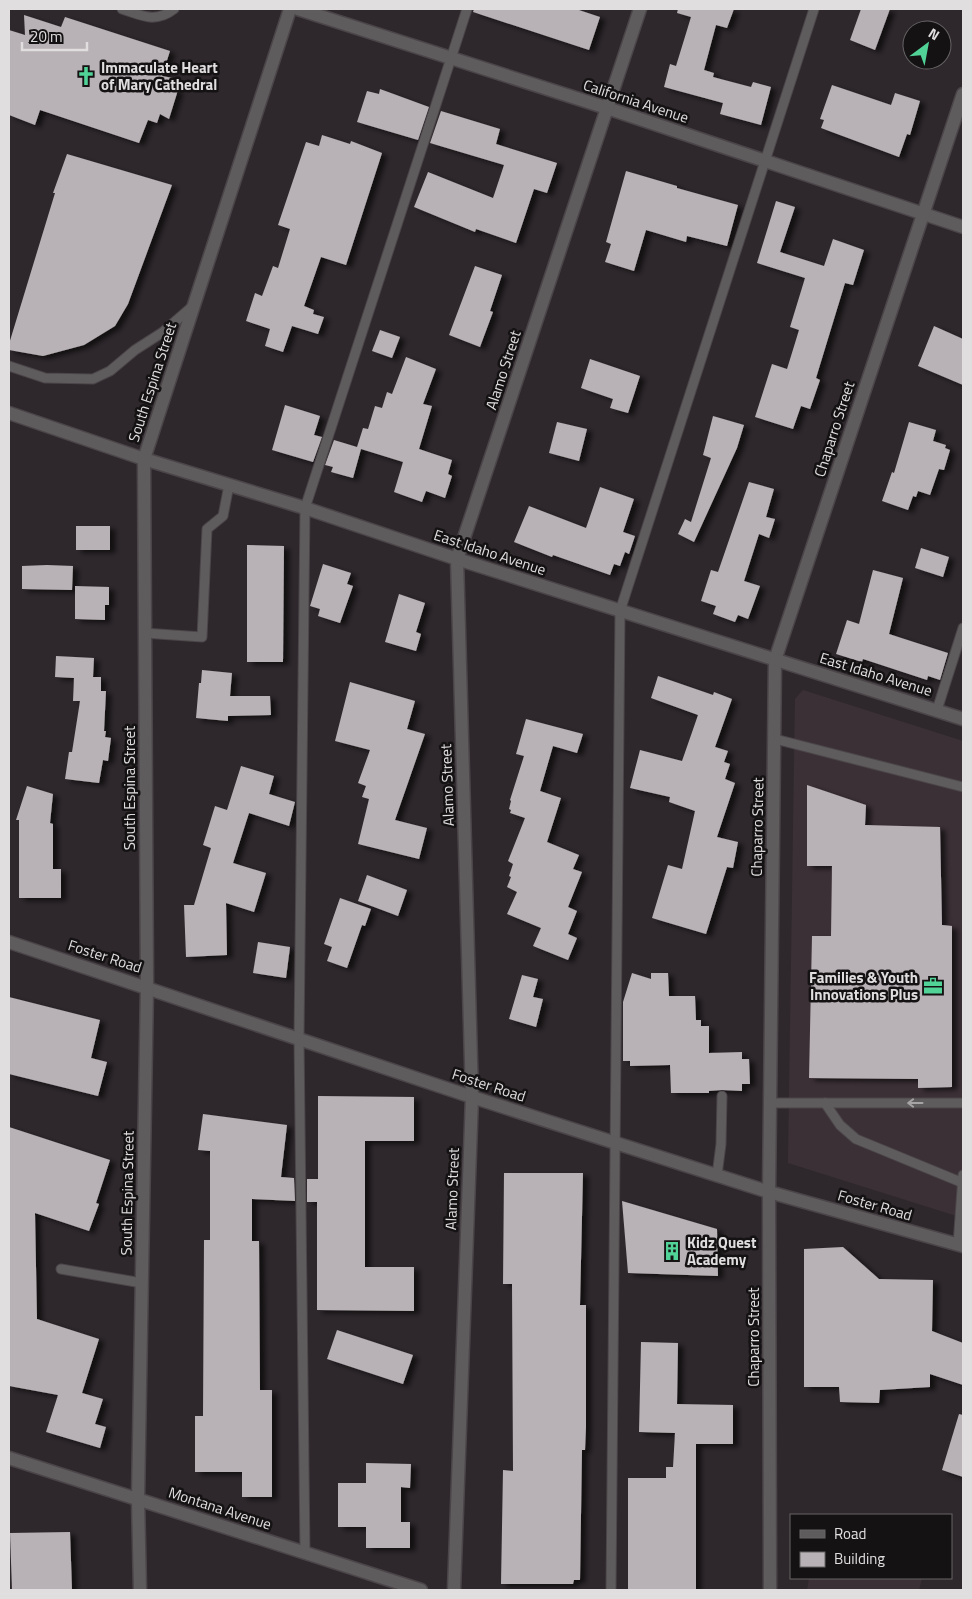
<svg xmlns="http://www.w3.org/2000/svg" width="972" height="1599" viewBox="0 0 972 1599" font-family="'Titillium Web',sans-serif">
	<style>
		.built { fill: #3b3036 }
		.building { fill: #b8b1b5; filter: url(#shadow) }
		.lines { fill: none; stroke-linecap: round; stroke-linejoin: round }
		.service-casing { stroke: #4b4549; stroke-width: 11 }
		.minor-casing { stroke: #4b4549; stroke-width: 15 }
		.tertiary-casing { stroke: #4b4549; stroke-width: 15 }
		.service { stroke: #5e5c5d; stroke-width: 9 }
		.minor { stroke: #5e5c5d; stroke-width: 12 }
		.tertiary { stroke: #5e5c5d; stroke-width: 12 }
		.oneway { stroke: #a6a4a5 }
		.labels { text-anchor: middle; dominant-baseline: central; stroke-width: 5; stroke-linejoin: round; paint-order: stroke }
		.poi-label { font-size: 15px; font-weight: bold; fill: #e1dee0; stroke: #141213; text-anchor: start }
		.street-label { font-size: 15px; fill: #e1dee0; stroke: #141213 }
	</style>
	<defs>
		<filter id="shadow"><feDropShadow dx="5.5" dy="3" stdDeviation="2.5" flood-color="#0009"/></filter>
	</defs>
	<rect width="100%" height="100%" fill="#2e282c"/>
	<g class="built">
		<path d="M 803,690 L 963,741 L 963,1218 L 788,1163 L 795,699 Z"/>
		<path d="M 809,1578 L 922,1578 L 919,1590 L 807,1590 Z"/>
	</g>
	<g class="building">
		<path d="M 474,9 L 576,9 L 600,17 L 589,50 L 473,12 Z"/>
		<path d="M 678,9 L 734,9 L 727,28 L 716,25 L 704,70 L 714,73 L 713,77 L 751,87 L 753,82 L 771,87 L 761,125 L 720,114 L 723,103 L 664,87 L 670,64 L 676,66 L 691,17 L 677,13 Z"/>
		<path d="M 861,9 L 890,9 L 875,50 L 850,40 Z"/>
		<path d="M 24,15 L 61,27 L 65,17 L 170,51 L 162,76 L 173,78 L 170,88 L 178,90 L 169,119 L 160,114 L 157,123 L 148,120 L 139,143 L 40,110 L 35,125 L 9,115 L 9,30 L 25,35 Z"/>
		<path d="M 832,85 L 891,105 L 895,93 L 920,101 L 910,135 L 907,134 L 899,157 L 821,128 L 824,120 L 820,119 Z"/>
		<path d="M 380,89 L 429,107 L 418,140 L 357,122 L 367,91 L 379,94 Z"/>
		<path d="M 441,111 L 500,129 L 496,144 L 557,163 L 547,193 L 534,189 L 516,243 L 476,229 L 475,232 L 414,207 L 428,172 L 493,198 L 504,165 L 430,143 Z"/>
		<path d="M 322,135 L 350,144 L 351,141 L 382,153 L 346,265 L 321,257 L 304,306 L 314,310 L 313,314 L 324,317 L 318,334 L 292,326 L 283,352 L 265,346 L 270,329 L 246,321 L 255,293 L 262,296 L 273,266 L 278,268 L 290,229 L 278,225 L 306,142 L 319,146 Z"/>
		<path d="M 67,154 L 172,185 L 128,304 L 115,326 L 84,345 L 43,356 L 9,350 L 9,344 L 55,193 L 53,193 Z"/>
		<path d="M 626,171 L 677,186 L 677,188 L 738,205 L 727,246 L 687,236 L 686,242 L 646,230 L 634,271 L 605,262 L 611,244 L 606,242 Z"/>
		<path d="M 776,201 L 795,207 L 780,252 L 824,266 L 833,239 L 864,250 L 853,285 L 845,283 L 816,378 L 820,380 L 810,409 L 801,406 L 793,429 L 755,417 L 772,364 L 787,369 L 799,330 L 790,327 L 805,278 L 757,263 Z"/>
		<path d="M 475,266 L 502,275 L 490,311 L 493,312 L 480,347 L 449,335 Z"/>
		<path d="M 934,326 L 963,339 L 963,385 L 918,366 Z"/>
		<path d="M 380,330 L 400,337 L 392,358 L 372,351 Z"/>
		<path d="M 406,357 L 436,369 L 423,404 L 432,406 L 419,449 L 452,460 L 448,474 L 452,476 L 445,498 L 426,491 L 422,502 L 394,492 L 403,462 L 361,449 L 353,478 L 331,472 L 333,467 L 325,465 L 334,440 L 357,447 L 363,428 L 368,429 L 375,406 L 382,408 L 387,392 L 392,394 Z"/>
		<path d="M 590,359 L 640,376 L 628,413 L 610,408 L 613,399 L 581,388 Z"/>
		<path d="M 285,405 L 320,416 L 314,435 L 322,437 L 313,462 L 272,450 Z"/>
		<path d="M 713,416 L 744,425 L 737,448 L 694,542 L 678,534 L 685,519 L 691,522 L 711,458 L 703,455 Z"/>
		<path d="M 557,422 L 587,429 L 579,461 L 549,453 Z"/>
		<path d="M 909,422 L 936,430 L 933,441 L 946,445 L 945,448 L 950,450 L 944,470 L 939,469 L 930,495 L 918,491 L 916,497 L 913,496 L 908,510 L 882,501 L 892,472 L 894,473 Z"/>
		<path d="M 749,482 L 774,489 L 766,517 L 775,519 L 769,538 L 759,534 L 744,581 L 760,586 L 748,619 L 738,615 L 735,622 L 713,614 L 716,606 L 701,601 L 711,570 L 718,572 Z"/>
		<path d="M 600,487 L 634,499 L 623,532 L 635,536 L 629,554 L 625,552 L 620,566 L 614,564 L 610,575 L 553,555 L 552,557 L 514,542 L 529,506 L 586,528 Z"/>
		<rect x="76" y="526" width="34" height="24"/>
		<path d="M 247,545 L 284,546 L 283,662 L 247,662 Z"/>
		<path d="M 921,548 L 949,557 L 943,577 L 915,568 Z"/>
		<path d="M 323,564 L 351,573 L 347,584 L 353,586 L 340,623 L 318,616 L 320,609 L 310,606 Z"/>
		<path d="M 47,565 L 73,566 L 72,590 L 22,589 L 22,566 Z"/>
		<path d="M 873,570 L 903,578 L 889,634 L 948,653 L 940,680 L 928,676 L 927,680 L 863,659 L 862,662 L 836,654 L 847,620 L 859,624 Z"/>
		<path d="M 75,586 L 109,587 L 109,605 L 105,605 L 105,620 L 75,619 Z"/>
		<path d="M 399,594 L 425,603 L 416,632 L 421,634 L 416,651 L 385,642 Z"/>
		<path d="M 56,656 L 94,658 L 93,677 L 101,677 L 101,691 L 106,691 L 104,731 L 106,731 L 105,737 L 111,738 L 108,761 L 103,760 L 99,783 L 65,779 L 69,752 L 72,752 L 80,701 L 73,701 L 74,678 L 55,677 Z"/>
		<path d="M 202,670 L 232,673 L 230,696 L 270,696 L 271,715 L 228,716 L 228,721 L 196,718 L 199,683 L 201,683 Z"/>
		<path d="M 658,676 L 713,695 L 714,692 L 732,699 L 715,747 L 728,751 L 724,762 L 730,764 L 725,779 L 735,783 L 717,837 L 738,842 L 733,868 L 727,867 L 706,934 L 652,918 L 668,865 L 682,869 L 695,811 L 669,802 L 670,797 L 630,788 L 640,750 L 682,761 L 698,715 L 651,698 Z"/>
		<path d="M 350,682 L 415,701 L 407,729 L 425,734 L 395,820 L 427,828 L 419,859 L 358,844 L 369,799 L 362,797 L 366,786 L 358,783 L 370,750 L 335,741 Z"/>
		<path d="M 526,719 L 583,734 L 577,753 L 553,746 L 540,791 L 561,798 L 547,842 L 579,855 L 573,869 L 582,872 L 568,907 L 577,911 L 568,934 L 577,938 L 568,960 L 533,946 L 541,928 L 507,914 L 517,892 L 507,887 L 511,877 L 509,876 L 513,864 L 508,861 L 525,818 L 510,813 L 511,810 L 509,809 L 511,801 L 510,800 L 524,756 L 516,754 Z"/>
		<path d="M 241,766 L 274,776 L 269,794 L 295,802 L 289,826 L 249,813 L 233,863 L 266,873 L 254,912 L 226,903 L 227,955 L 186,957 L 184,905 L 194,905 L 211,848 L 203,845 L 215,806 L 227,810 Z"/>
		<path d="M 807,785 L 866,805 L 865,825 L 940,827 L 942,925 L 952,926 L 952,1087 L 918,1088 L 918,1079 L 809,1078 L 812,936 L 831,936 L 832,866 L 807,866 Z"/>
		<path d="M 27,786 L 53,794 L 50,823 L 53,824 L 53,869 L 61,869 L 61,898 L 19,898 L 19,820 L 16,820 Z"/>
		<path d="M 367,875 L 407,890 L 398,916 L 358,901 Z"/>
		<path d="M 340,898 L 371,909 L 365,926 L 362,925 L 347,968 L 327,961 L 332,947 L 324,944 Z"/>
		<path d="M 258,942 L 290,947 L 286,978 L 253,973 Z"/>
		<path d="M 632,973 L 651,979 L 651,973 L 668,973 L 669,996 L 695,996 L 696,1020 L 701,1020 L 701,1026 L 709,1026 L 709,1053 L 742,1052 L 742,1059 L 749,1059 L 750,1084 L 742,1084 L 742,1091 L 722,1090 L 709,1091 L 709,1093 L 671,1093 L 670,1065 L 630,1066 L 630,1061 L 623,1061 L 623,1002 Z"/>
		<path d="M 522,975 L 538,979 L 533,997 L 543,999 L 536,1027 L 509,1019 Z"/>
		<path d="M 9,997 L 100,1020 L 91,1058 L 107,1062 L 98,1096 L 9,1074 Z"/>
		<path d="M 318,1096 L 414,1097 L 414,1141 L 365,1141 L 365,1267 L 414,1267 L 414,1311 L 317,1310 L 317,1202 L 307,1202 L 307,1179 L 318,1179 Z"/>
		<path d="M 203,1114 L 287,1125 L 281,1177 L 294,1178 L 295,1201 L 252,1199 L 252,1241 L 259,1241 L 260,1390 L 272,1390 L 272,1497 L 242,1497 L 242,1472 L 195,1472 L 195,1416 L 203,1416 L 204,1240 L 210,1240 L 210,1151 L 198,1150 Z"/>
		<path d="M 9,1127 L 110,1160 L 96,1203 L 99,1204 L 89,1231 L 35,1213 L 37,1319 L 99,1339 L 82,1393 L 103,1399 L 95,1424 L 106,1427 L 100,1448 L 46,1432 L 58,1395 L 9,1386 Z"/>
		<path d="M 504,1173 L 583,1173 L 580,1305 L 586,1305 L 586,1427 L 585,1450 L 582,1450 L 580,1580 L 574,1580 L 573,1584 L 501,1584 L 503,1470 L 513,1471 L 512,1284 L 503,1284 Z"/>
		<path d="M 622,1201 L 717,1229 L 718,1276 L 628,1273 Z"/>
		<path d="M 843,1247 L 879,1279 L 933,1280 L 932,1331 L 963,1343 L 963,1385 L 930,1374 L 930,1387 L 880,1390 L 879,1403 L 840,1402 L 839,1387 L 804,1387 L 804,1249 Z"/>
		<path d="M 337,1330 L 413,1355 L 403,1384 L 327,1359 Z"/>
		<path d="M 641,1342 L 678,1343 L 677,1404 L 733,1405 L 733,1444 L 696,1444 L 696,1590 L 628,1590 L 628,1478 L 666,1478 L 666,1467 L 673,1467 L 675,1433 L 639,1432 Z"/>
		<path d="M 959,1414 L 963,1415 L 963,1477 L 942,1470 Z"/>
		<path d="M 366,1463 L 411,1464 L 410,1488 L 401,1487 L 401,1522 L 410,1522 L 410,1548 L 366,1548 L 366,1527 L 338,1527 L 338,1483 L 366,1483 Z"/>
		<path d="M 70,1532 L 72,1590 L 12,1590 L 10,1533 Z"/>
	</g>
	<g class="lines">
		<g class="service-casing">
			<g id="service">
				<path d="M 122,9 C 141,15 155,24 174,9"/>
				<path d="M 9,366 L 45,378 L 93,379 L 110,371 L 135,350 L 163,332 L 193,306"/>
				<path d="M 144,633 L 202,637 L 207,529 L 223,516 L 229,485"/>
				<path d="M 937,710 L 963,628"/>
				<path d="M 775,739 L 963,787"/>
				<path d="M 770,1103 L 963,1103"/>
				<path d="M 825,1103 L 840,1125 L 856,1139 L 963,1183"/>
				<path d="M 717,1175 L 721,1144 L 722,1096"/>
				<path d="M 958,1245 L 963,1175"/>
				<path d="M 61,1269 L 142,1283"/>
				<path d="M 305,1553 L 299,1038 L 305,508 L 467,9"/>
				<path d="M 611,1590 L 620,611 L 814,9"/>
			</g>
		</g>
		<g class="minor-casing">
			<g id="minor">
				<path d="M 298,9 L 607,108 L 963,227"/>
				<path d="M 9,942 L 472,1097 L 769,1192 L 963,1246"/>
				<path d="M 9,1458 L 421,1590"/>
				<path d="M 454,1590 L 472,1097 L 457,559 L 640,9"/>
				<path d="M 770,1590 L 769,1192 L 775,660 L 963,94"/>
			</g>
		</g>
		<g class="tertiary-casing">
			<g id="tertiary">
				<path d="M 9,413 L 144,459 L 305,508 L 457,559 L 963,719"/>
				<path d="M 140,1590 L 138,1499 L 147,987 L 144,459 L 290,9"/>
			</g>
		</g>
		<use href="#service" class="service"/>
		<use href="#minor" class="minor"/>
		<use href="#tertiary" class="tertiary"/>
	</g>
	<defs><path id="oneway-shaft" d="M-6 0H5M1.5-3L5.5 0L1.5 3" fill="none" stroke-width="1.6" stroke-linecap="round" stroke-linejoin="round" transform="scale(1.25)"/></defs>
	<use class="oneway" href="#oneway-shaft" transform="translate(915 1103) rotate(180)"/>
	<defs>
		<g id="church-bare" transform="scale(1.5)"><path d="M-1.2-6h2.4v3.5h3.3v2.4h-3.3V6h-2.4V-.1h-3.3v-2.4h3.3Z" fill="#51d398" stroke="#141213" stroke-width="2.5" paint-order="stroke"/></g>
		<g id="office-bare" transform="scale(1.5)"><path d="M-6-3h4V-5.5h4V-3h4V5H-6ZM-1-4.5V-3h2v-1.5ZM-6 0V1H6V0Z" fill="#51d398" stroke="#141213" stroke-width="2.5" paint-order="stroke"/></g>
		<g id="building-bare" transform="scale(1.5)"><path d="M-4-6H4V6H1V3H-1V6H-4ZM-2.5-4.3h1.7v1.8h-1.7ZM.8-4.3h1.7v1.8H.8ZM-2.5-1h1.7V.8h-1.7ZM.8-1h1.7V.8H.8Z" fill="#51d398" stroke="#141213" stroke-width="2.5" paint-order="stroke"/></g>
	</defs>
	<g fill-rule="evenodd">
		<use href="#church-bare" x="86" y="76"/>
		<use href="#office-bare" x="933" y="986"/>
		<use href="#building-bare" x="672" y="1251"/>
	</g>
	<g class="labels">
		<g class="poi-label">
			<text x="101" y="67">Immaculate Heart<tspan x="101" dy="17">of Mary Cathedral</tspan></text>
			<text x="918" y="977" text-anchor="end">Families &amp; Youth<tspan x="918" dy="17">Innovations Plus</tspan></text>
			<text x="687" y="1242">Kidz Quest<tspan x="687" dy="17">Academy</tspan></text>
		</g>
		<g class="street-label">
			<text transform="translate(636 101) rotate(18)">California Avenue</text>
			<text transform="translate(503 370) rotate(-72)">Alamo Street</text>
			<text transform="translate(152 382) rotate(-72)">South Espina Street</text>
			<text transform="translate(834 429) rotate(-72)">Chaparro Street</text>
			<text transform="translate(490 552) rotate(18)">East Idaho Avenue</text>
			<text transform="translate(876 674) rotate(17)">East Idaho Avenue</text>
			<text transform="translate(447 785) rotate(-92)">Alamo Street</text>
			<text transform="translate(129 788) rotate(-90)">South Espina Street</text>
			<text transform="translate(757 827) rotate(-89)">Chaparro Street</text>
			<text transform="translate(105 956) rotate(18)">Foster Road</text>
			<text transform="translate(489 1085) rotate(18)">Foster Road</text>
			<text transform="translate(452 1189) rotate(-88)">Alamo Street</text>
			<text transform="translate(127 1193) rotate(-89)">South Espina Street</text>
			<text transform="translate(875 1205) rotate(16)">Foster Road</text>
			<text transform="translate(753 1337) rotate(-90)">Chaparro Street</text>
			<text transform="translate(220 1508) rotate(18)">Montana Avenue</text>
		</g>
	</g>
	<rect width="972" height="1599" fill="none" stroke="#e1dee0" stroke-width="20"/>
	<rect x="790" y="1514" width="162" height="65" fill="#141213" stroke="#666465"/>
	<rect x="800" y="1530" width="25" height="8" fill="#5e5c5d" stroke="#666465"/>
	<text x="834" y="1539" font-size="15" fill="#e1dee0">Road</text>
	<rect x="800" y="1552" width="25" height="15" fill="#b8b1b5" stroke="#666465"/>
	<text x="834" y="1564" font-size="15" fill="#e1dee0">Building</text>
	<g transform="translate(927 45) rotate(32)"><circle r="24" fill="#141213" stroke="#666465"/>
	<path d="M0-4L9 19L0 12L-9 19Z" fill="#51d398"/>
	<text y="-8" font-size="14" font-weight="bold" text-anchor="middle" fill="#e1dee0">N</text>
	</g>
	<path d="M22 42v8h65v-8" fill="none" stroke="#e1dee0" stroke-width="2.5"/>
	<text x="30" y="42" font-size="15" fill="#e1dee0" stroke="#141213" stroke-width="4" paint-order="stroke">20 m</text>
</svg>
